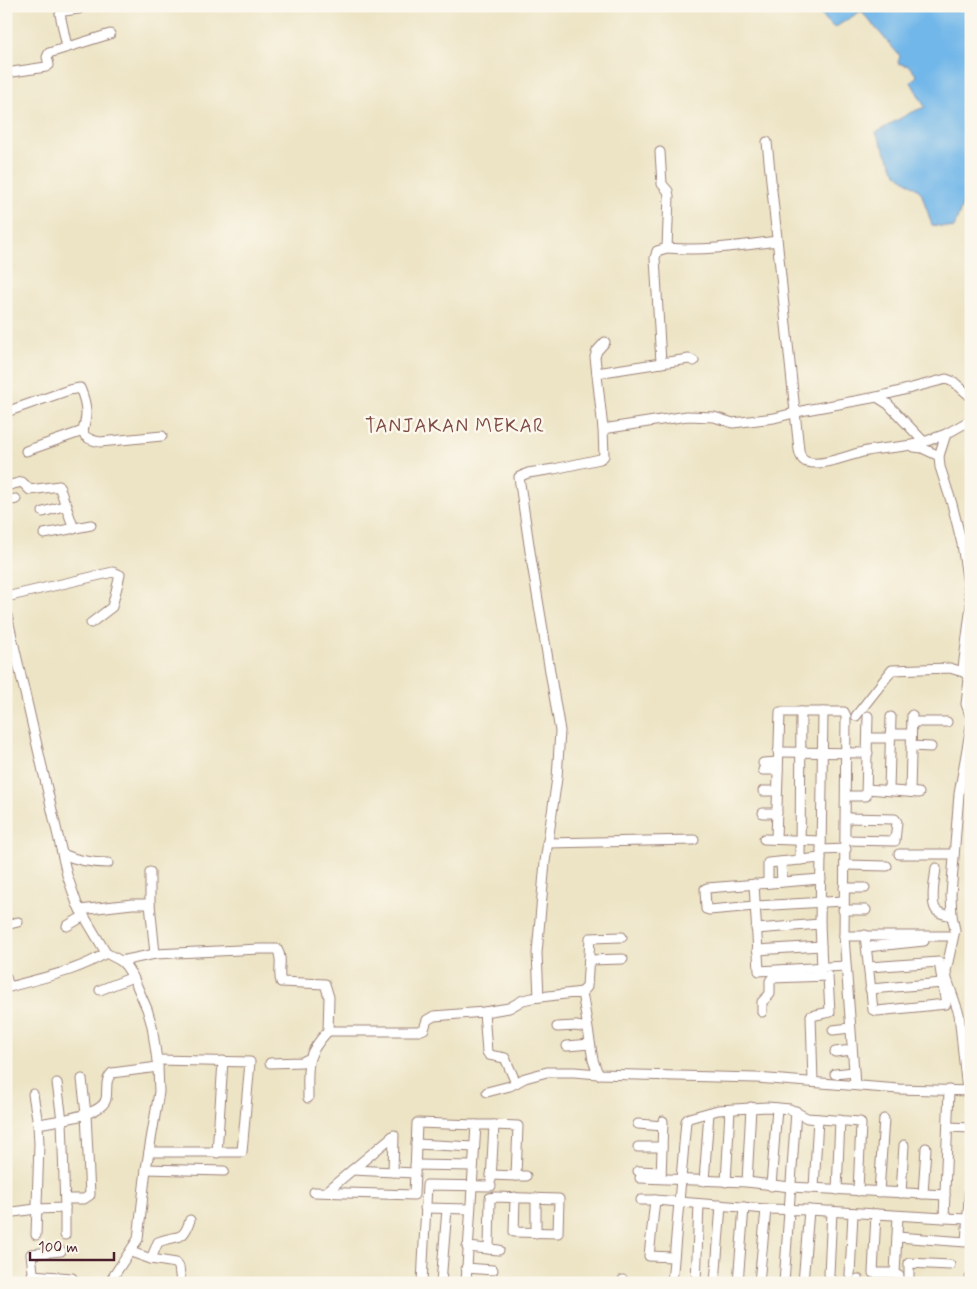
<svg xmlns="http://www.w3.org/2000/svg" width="977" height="1289" viewBox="0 0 977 1289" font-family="Mynerve,sans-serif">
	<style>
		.water { fill: #72b7e9; stroke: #5e6b8a }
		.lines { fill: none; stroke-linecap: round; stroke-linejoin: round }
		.minor-casing { stroke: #9c8278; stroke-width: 11 }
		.minor { stroke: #fff; stroke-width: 9 }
		.labels { text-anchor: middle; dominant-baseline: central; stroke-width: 5; stroke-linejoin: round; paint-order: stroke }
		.quarter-label { font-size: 19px; letter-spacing: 1px; fill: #7e4a42; stroke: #fbf7ec }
	</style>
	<rect width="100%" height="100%" fill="#fbf7ec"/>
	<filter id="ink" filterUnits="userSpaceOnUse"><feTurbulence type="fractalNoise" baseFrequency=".02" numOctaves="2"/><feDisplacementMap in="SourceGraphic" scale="10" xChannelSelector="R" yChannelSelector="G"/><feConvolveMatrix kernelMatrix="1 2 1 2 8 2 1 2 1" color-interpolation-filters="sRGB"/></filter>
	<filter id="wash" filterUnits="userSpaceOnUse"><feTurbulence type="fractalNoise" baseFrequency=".0096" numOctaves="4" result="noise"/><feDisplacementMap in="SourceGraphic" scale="20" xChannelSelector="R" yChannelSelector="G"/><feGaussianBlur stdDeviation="1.12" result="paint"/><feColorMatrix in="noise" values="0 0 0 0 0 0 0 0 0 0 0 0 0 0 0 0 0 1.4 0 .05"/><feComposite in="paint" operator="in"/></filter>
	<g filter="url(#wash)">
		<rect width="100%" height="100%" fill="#ede4c5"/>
		<path class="water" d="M 813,6 L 971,6 L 971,181 L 954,228 L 932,225 L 921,192 L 896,173 L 876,133 C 892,123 908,113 925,107 L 911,82 L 917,76 L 909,66 L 898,63 L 900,56 L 861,11 L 834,28 Z"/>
	</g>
	<g filter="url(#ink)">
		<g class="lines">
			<g class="minor-casing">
				<g id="minor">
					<path d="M 67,47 L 60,14 L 64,11 L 79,9"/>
					<path d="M 6,73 L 46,67 L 49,65 L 47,57 L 49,53 L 110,34"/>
					<path d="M 767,142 L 799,450 C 800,455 802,461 807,462 C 823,467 851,454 867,451 C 886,447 906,448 924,442"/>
					<path d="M 667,248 C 707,251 738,246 777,241"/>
					<path d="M 661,363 L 689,359 L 694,361"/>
					<path d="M 597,373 L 661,363 L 655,258 L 657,251 L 667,248 L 669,196 L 668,191 L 662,184 L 660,152"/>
					<path d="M 877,397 L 888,404 L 924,442 L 946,434 L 939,456 L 940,467 L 952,504 L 962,544 L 971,605 L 963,668 L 969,680 L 966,704 L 971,718"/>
					<path d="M 6,412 L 69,390 L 80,388 C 83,395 86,405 86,412 C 87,429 73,436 100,442 L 162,436"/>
					<path d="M 603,429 L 687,416 L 714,417 L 733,423 L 774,418 L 806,410 L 877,397 L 946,379 L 954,382 L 971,397"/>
					<path d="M 946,434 L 971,420"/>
					<path d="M 914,447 L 922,448 L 939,456"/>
					<path d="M 26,451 L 83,431"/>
					<path d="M 6,486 L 22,482 L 30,490 L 59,486 L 74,529"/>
					<path d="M 6,501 L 16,499"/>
					<path d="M 43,512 L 67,505"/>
					<path d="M 44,534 L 91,525"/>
					<path d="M 6,597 L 113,572 L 120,575 L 112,607 L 91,623"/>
					<path d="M 6,611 L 67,875 L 77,904 L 106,953 L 121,961 L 126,966 L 133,977 L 147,1009 L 152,1026 L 158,1067 L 159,1092 L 146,1169 L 138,1239 L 109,1283"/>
					<path d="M 856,716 L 892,670 L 950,668 L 963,672"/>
					<path d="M 912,722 L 947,722"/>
					<path d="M 890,734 L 911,734"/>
					<path d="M 868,738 L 890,738"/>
					<path d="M 911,746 L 931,747"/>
					<path d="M 778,752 L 868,753"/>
					<path d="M 763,763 L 778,762"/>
					<path d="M 763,770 L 778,770"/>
					<path d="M 867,789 L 919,793"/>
					<path d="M 889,790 L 891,717"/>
					<path d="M 763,791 L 777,791"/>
					<path d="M 910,792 L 912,715"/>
					<path d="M 846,796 L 866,796 L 868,716"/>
					<path d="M 763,813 L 777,813"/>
					<path d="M 764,839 L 821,841"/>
					<path d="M 776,839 L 780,712 L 844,712 L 846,716 L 844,936 L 855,1085"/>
					<path d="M 846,840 L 895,841 L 897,822 L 895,819 L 846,818"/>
					<path d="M 547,843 L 694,840"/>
					<path d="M 821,850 L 846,849"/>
					<path d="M 63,854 C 78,861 92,863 108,863"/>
					<path d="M 899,854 L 954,854"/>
					<path d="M 800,860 L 801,712"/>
					<path d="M 781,862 L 782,882"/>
					<path d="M 846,865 L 887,866"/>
					<path d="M 936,868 C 935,878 930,902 936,910 C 940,914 947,915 952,916"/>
					<path d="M 150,872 L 150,904 L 155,954"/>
					<path d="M 821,879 L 707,888 L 705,889 L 706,909 L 709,910 L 755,906 L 843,901"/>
					<path d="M 768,883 L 768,863 L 821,858"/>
					<path d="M 754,884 L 759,971 L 845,966"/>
					<path d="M 844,888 L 865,888"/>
					<path d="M 80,910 L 132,904 L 150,904"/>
					<path d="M 843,910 L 866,910"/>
					<path d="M 6,925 L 18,922"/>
					<path d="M 67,926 L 84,916"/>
					<path d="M 756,929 L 820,924"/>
					<path d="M 865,935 L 873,1010 L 877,1011 L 946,1004 L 939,962 L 869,967"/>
					<path d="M 844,936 L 949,936"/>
					<path d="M 867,947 L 924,941"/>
					<path d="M 757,950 L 821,946"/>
					<path d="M 589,960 L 623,959"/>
					<path d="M 121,961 L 155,954 L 260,949 L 277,949 C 284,960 277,972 281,982 L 325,984 L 329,997 L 328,1031 C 304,1057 308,1065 308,1098"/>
					<path d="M 822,968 L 820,924 L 823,712"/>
					<path d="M 6,977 L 9,987"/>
					<path d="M 6,988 C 39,978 77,972 106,953"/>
					<path d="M 870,989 L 943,983"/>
					<path d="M 100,990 L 133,977"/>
					<path d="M 582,992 L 587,987 L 590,938 L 622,937"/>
					<path d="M 539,997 L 537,953 L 545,862 L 557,778 L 560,731 L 531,558 L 519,477 L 528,473 L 554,469 L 600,459 L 604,456 L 603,429 L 595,357 L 597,351 L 605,342"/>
					<path d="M 484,1012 L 487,1052 L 489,1055 L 505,1058 L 516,1083"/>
					<path d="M 762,1012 L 762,1002 L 770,994 L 770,981 L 772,978 L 828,976 L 830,1012 L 811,1016 L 813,1082"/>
					<path d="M 557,1027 L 576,1026 L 587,1028"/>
					<path d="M 833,1030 L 850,1028"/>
					<path d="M 328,1031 L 419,1031 L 424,1029 L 427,1020 L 434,1016 L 484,1012 L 509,1008 L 523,1000 L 532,998 L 582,992 L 593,1060 L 598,1074 L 756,1078 L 899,1089 L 971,1091"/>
					<path d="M 567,1046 L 590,1044"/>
					<path d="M 835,1052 L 852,1050"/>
					<path d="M 270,1063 L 302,1062 L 308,1059"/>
					<path d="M 835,1074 L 854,1072"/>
					<path d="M 967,1091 L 959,1014 L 947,979 L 946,971 L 955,930 L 952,916 L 951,895 L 959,794 L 971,726"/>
					<path d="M 487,1092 L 510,1086 L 525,1078 L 547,1072 L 574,1072 L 598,1074"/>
					<path d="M 33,1094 L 38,1124 L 39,1144 L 36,1235"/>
					<path d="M 38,1124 C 54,1121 102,1116 106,1099 C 108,1090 104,1081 112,1073 L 158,1067"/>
					<path d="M 638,1124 L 663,1126"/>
					<path d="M 476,1125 L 494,1125 L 491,1180"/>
					<path d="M 948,1127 L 971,1128"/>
					<path d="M 416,1144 L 474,1147"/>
					<path d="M 638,1147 L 662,1147"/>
					<path d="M 149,1152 L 242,1152 L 250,1062 L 157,1060"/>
					<path d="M 217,1153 L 223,1061"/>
					<path d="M 415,1165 L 473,1166"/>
					<path d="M 146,1169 L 224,1171"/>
					<path d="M 352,1170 L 415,1173"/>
					<path d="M 638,1171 L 661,1172"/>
					<path d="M 491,1175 L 516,1176 L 518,1126 L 494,1125"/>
					<path d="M 516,1176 L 526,1176"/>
					<path d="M 640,1178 L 747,1182 L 790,1187 L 945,1195"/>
					<path d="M 661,1178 L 663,1121"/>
					<path d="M 704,1181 L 709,1113"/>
					<path d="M 726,1182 L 730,1110"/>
					<path d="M 747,1182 L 751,1107"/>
					<path d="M 771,1186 L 777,1108"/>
					<path d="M 814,1188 L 818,1119"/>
					<path d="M 837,1190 L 840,1120"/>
					<path d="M 314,1192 L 414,1195 L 417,1123 L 476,1125 L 466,1283"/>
					<path d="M 326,1192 L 394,1135 L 393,1172"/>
					<path d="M 879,1192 L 884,1119"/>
					<path d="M 901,1193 L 904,1145"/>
					<path d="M 923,1194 L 926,1148"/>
					<path d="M 65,1199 L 84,1199 L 90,1195 L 86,1114 L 82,1079"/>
					<path d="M 641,1200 L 655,1200"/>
					<path d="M 65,1208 L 65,1235"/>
					<path d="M 425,1208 L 470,1209"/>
					<path d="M 6,1213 L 36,1209 L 65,1208 L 62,1120 L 57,1083"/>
					<path d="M 876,1214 L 873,1273 L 895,1273 L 898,1216"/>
					<path d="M 944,1218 L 967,1219"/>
					<path d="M 536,1233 L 536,1198"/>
					<path d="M 897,1237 L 966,1242 L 971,1170"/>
					<path d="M 467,1247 L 499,1250"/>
					<path d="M 489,1249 L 490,1198 L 496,1197 L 559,1199 L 558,1233 L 514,1232 L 515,1197"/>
					<path d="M 131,1252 L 151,1259 L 158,1242 C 177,1234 183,1243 190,1220"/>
					<path d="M 673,1257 L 649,1256 L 655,1200 L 766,1209 L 809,1210 L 944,1218 L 949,1090"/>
					<path d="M 151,1259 L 176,1263 L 179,1267 L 181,1283"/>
					<path d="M 466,1268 L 493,1270"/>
					<path d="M 829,1274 L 832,1211"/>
					<path d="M 32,1275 L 72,1278 L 76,1283"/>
					<path d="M 850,1275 L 853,1213"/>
					<path d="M 899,1276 L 899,1283"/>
					<path d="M 970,1278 L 971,1278"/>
					<path d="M 832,1280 L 832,1283"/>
					<path d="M 31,1283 L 33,1272 L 31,1254 L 61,1251"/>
					<path d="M 422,1283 L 427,1185 L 491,1186"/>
					<path d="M 441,1283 L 447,1209"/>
					<path d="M 623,1283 L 623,1280"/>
					<path d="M 672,1283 L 686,1121 L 689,1118 L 718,1110 L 767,1107 L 790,1109 L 807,1118 L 860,1122 L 861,1124 L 858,1191"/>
					<path d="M 696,1283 L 699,1204"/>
					<path d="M 715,1283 L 721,1205"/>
					<path d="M 738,1283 L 744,1207"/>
					<path d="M 759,1283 L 766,1209"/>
					<path d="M 784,1283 L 796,1111"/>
					<path d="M 803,1283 L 809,1210"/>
					<path d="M 858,1283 L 858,1279"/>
					<path d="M 909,1283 L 909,1263 L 950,1265"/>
				</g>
			</g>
			<use href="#minor" class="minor"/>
		</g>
	</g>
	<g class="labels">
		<g class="quarter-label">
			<text x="455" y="426">TANJAKAN MEKAR</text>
		</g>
	</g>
	<rect width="977" height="1289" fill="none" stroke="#fbf7ec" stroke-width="25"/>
	<path d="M30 1252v8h84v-8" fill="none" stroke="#4a1f2b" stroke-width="2.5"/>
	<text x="38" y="1252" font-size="15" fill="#4a1f2b" stroke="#fbf7ec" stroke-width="4" paint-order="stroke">100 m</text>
</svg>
